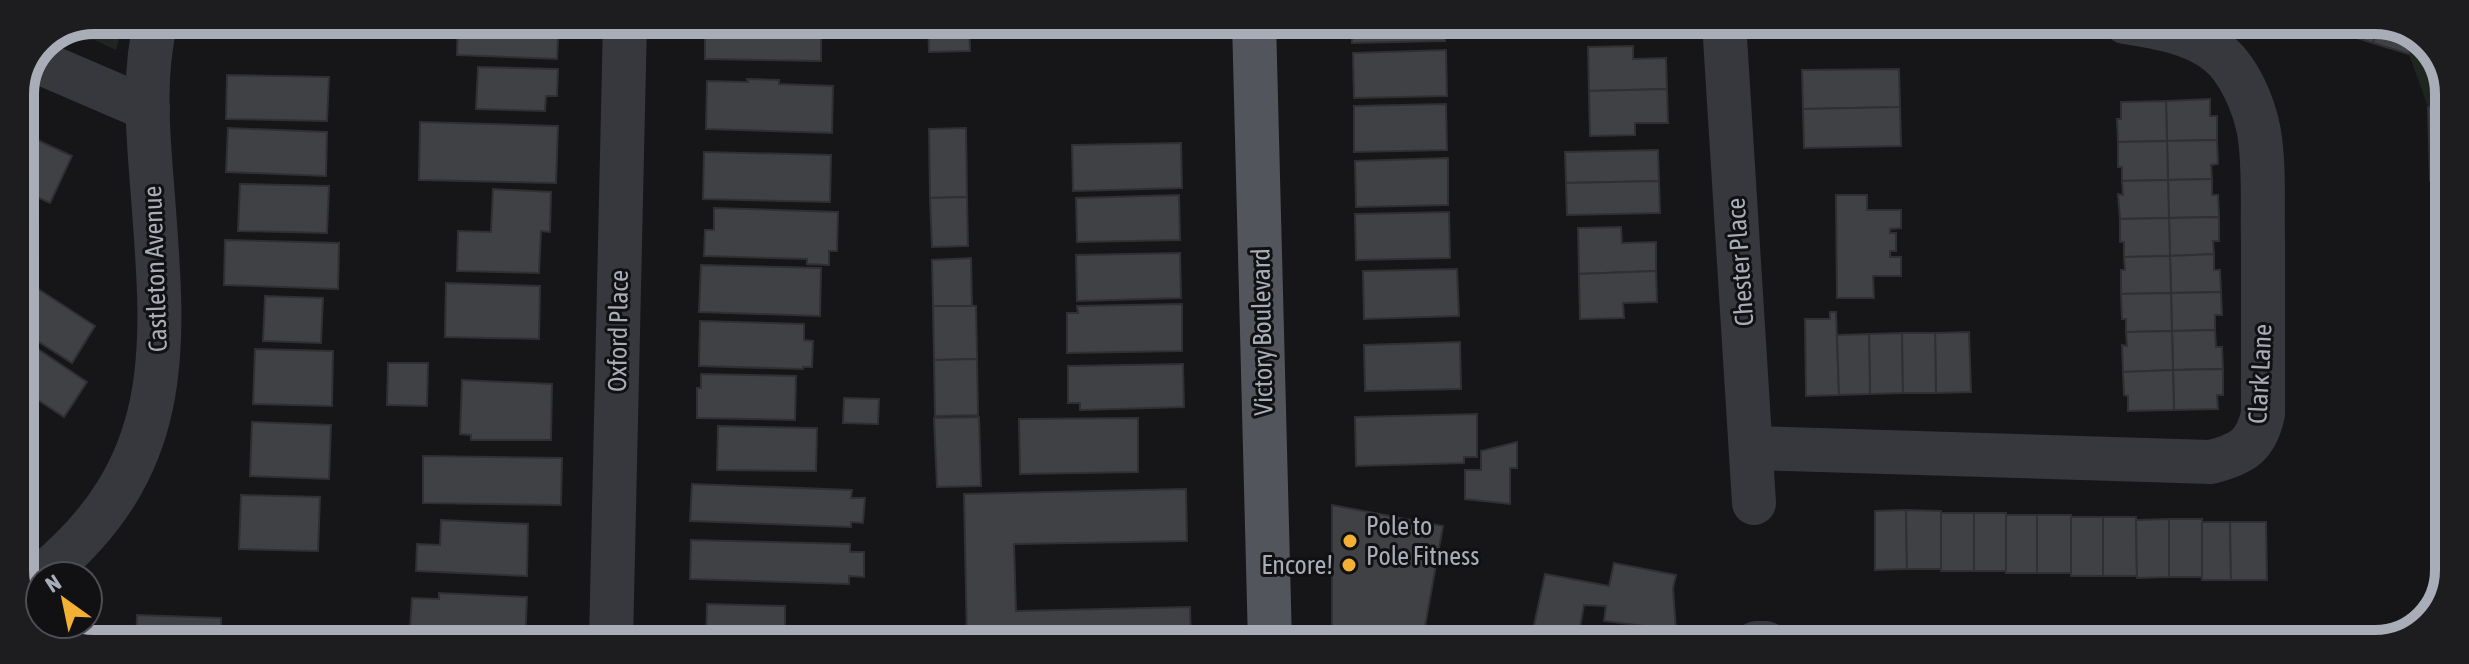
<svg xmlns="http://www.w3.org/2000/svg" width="2469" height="664" viewBox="0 0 2469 664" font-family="'Asap Condensed',sans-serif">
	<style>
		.green { fill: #1e261f }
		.building { fill: #404145; stroke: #303034; stroke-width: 2 }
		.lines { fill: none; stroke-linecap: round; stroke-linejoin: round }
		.minor { stroke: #37383d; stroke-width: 44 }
		.major { stroke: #53555c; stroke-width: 44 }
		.poi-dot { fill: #f2b134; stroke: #111113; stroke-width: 3 }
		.labels { text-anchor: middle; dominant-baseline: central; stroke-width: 6; stroke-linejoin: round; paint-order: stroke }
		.street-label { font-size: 26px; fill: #a8adb8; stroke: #111113 }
		.poi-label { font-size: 26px; fill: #a8adb8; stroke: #111113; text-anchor: start }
		.rim { fill: none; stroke: #a8adb8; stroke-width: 10 }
	</style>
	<rect width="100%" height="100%" fill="#161618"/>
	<g class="green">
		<path d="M 94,20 L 124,20 L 116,50 L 70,29 Z"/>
		<path d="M 2414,35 L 2431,45 L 2449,88 L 2449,106 L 2428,107 L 2409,54 Z"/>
	</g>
	<g class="building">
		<path d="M 458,20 L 559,20 L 557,59 L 457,55 Z"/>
		<path d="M 705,21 L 821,21 L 821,61 L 705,59 Z"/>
		<path d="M 928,21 L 969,21 L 970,51 L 929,52 Z"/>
		<path d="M 1049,21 L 1174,21 L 1174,31 L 1061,33 L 1060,25 L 1049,26 Z"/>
		<path d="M 1352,21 L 1445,21 L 1445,41 L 1352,43 Z"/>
		<path d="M 2307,22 L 2341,22 L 2338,32 Z"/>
		<path d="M 2341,22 L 2379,22 L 2373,43 L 2338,32 Z"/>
		<path d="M 2379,22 L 2394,22 L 2414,35 L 2409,54 L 2373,43 Z"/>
		<path d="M 1633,46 L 1633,59 L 1666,58 L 1667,89 L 1589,91 L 1588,47 Z"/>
		<path d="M 1446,50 L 1447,96 L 1354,98 L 1353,53 Z"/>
		<path d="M 478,67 L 558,69 L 557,96 L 546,96 L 545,111 L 476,109 Z"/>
		<path d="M 1899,69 L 1900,107 L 1803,109 L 1802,70 Z"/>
		<path d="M 227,75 L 329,77 L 327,121 L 226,119 Z"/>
		<path d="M 747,79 L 779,80 L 779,84 L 833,86 L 832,133 L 706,129 L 707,81 L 748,82 Z"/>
		<path d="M 1667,89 L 1668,123 L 1635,123 L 1635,135 L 1590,136 L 1589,91 Z"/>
		<path d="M 2210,99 L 2210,116 L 2217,116 L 2217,140 L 2167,141 L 2166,101 Z"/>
		<path d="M 2166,101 L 2167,141 L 2118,142 L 2117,119 L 2121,119 L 2121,102 Z"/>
		<path d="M 1446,104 L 1447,150 L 1354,152 L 1354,106 Z"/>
		<path d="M 2449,106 L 2449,143 L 2429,143 L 2428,107 Z"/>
		<path d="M 1900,107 L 1901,146 L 1804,148 L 1803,109 Z"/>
		<path d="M 420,122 L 558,126 L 556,183 L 419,180 Z"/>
		<path d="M 228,128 L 327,132 L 326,176 L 226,172 Z"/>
		<path d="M 966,128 L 967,197 L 930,198 L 929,129 Z"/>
		<path d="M 20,132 L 72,156 L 50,203 L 20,189 Z"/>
		<path d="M 2217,140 L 2218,164 L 2211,165 L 2212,179 L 2168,180 L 2167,141 Z"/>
		<path d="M 2167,141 L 2168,180 L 2122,181 L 2122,167 L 2118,167 L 2118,142 Z"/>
		<path d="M 1181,143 L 1182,188 L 1073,191 L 1072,145 Z"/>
		<path d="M 2429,143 L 2449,143 L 2448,180 L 2430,180 Z"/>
		<path d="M 1658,150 L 1659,181 L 1566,183 L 1565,152 Z"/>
		<path d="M 704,152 L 831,155 L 830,202 L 703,199 Z"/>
		<path d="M 1448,158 L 1448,205 L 1356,207 L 1355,161 Z"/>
		<path d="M 2212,179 L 2212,195 L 2218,195 L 2219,217 L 2169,218 L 2168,180 Z"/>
		<path d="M 2168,180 L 2169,218 L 2120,219 L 2118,194 L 2123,195 L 2122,181 Z"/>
		<path d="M 2434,180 L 2448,180 L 2448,217 L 2434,218 Z"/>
		<path d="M 1659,181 L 1660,213 L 1567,215 L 1566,183 Z"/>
		<path d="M 240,184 L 329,186 L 327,233 L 238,231 Z"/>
		<path d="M 493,189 L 551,192 L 550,232 L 541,231 L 539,273 L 457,271 L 458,231 L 491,232 Z"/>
		<path d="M 1179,195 L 1180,240 L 1077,242 L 1076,198 Z"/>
		<path d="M 1836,195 L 1867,195 L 1867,210 L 1901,210 L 1901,228 L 1890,229 L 1890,233 L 1896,233 L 1896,251 L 1890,251 L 1890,257 L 1901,257 L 1901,276 L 1873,276 L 1874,298 L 1837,298 Z"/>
		<path d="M 967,197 L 968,246 L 932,247 L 930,198 Z"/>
		<path d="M 714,208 L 838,212 L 837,251 L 829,251 L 829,265 L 807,264 L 807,259 L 704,256 L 705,230 L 714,230 Z"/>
		<path d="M 1449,212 L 1450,258 L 1356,260 L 1355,214 Z"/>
		<path d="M 2219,217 L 2219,241 L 2213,241 L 2214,254 L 2170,256 L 2169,218 Z"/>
		<path d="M 2448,217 L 2448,256 L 2435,256 L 2434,218 Z"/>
		<path d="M 2169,218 L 2170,256 L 2124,257 L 2124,242 L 2120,242 L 2120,219 Z"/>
		<path d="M 1621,227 L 1622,243 L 1656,242 L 1656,271 L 1579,274 L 1578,228 Z"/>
		<path d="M 225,240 L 339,243 L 338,289 L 224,285 Z"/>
		<path d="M 1180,253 L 1181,298 L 1077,301 L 1076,255 Z"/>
		<path d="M 2214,254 L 2214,270 L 2220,270 L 2221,292 L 2171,293 L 2170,256 Z"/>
		<path d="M 2170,256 L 2171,293 L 2121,294 L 2121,270 L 2125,270 L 2124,257 Z"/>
		<path d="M 2431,256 L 2448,256 L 2448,292 L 2432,292 Z"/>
		<path d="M 971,258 L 972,306 L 933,306 L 932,260 Z"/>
		<path d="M 701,265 L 821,268 L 820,316 L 699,312 Z"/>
		<path d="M 1457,269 L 1459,316 L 1364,319 L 1363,271 Z"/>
		<path d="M 1656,271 L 1657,302 L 1623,303 L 1624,318 L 1580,319 L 1579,274 Z"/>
		<path d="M 29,283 L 95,326 L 72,363 L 20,330 L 20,297 Z"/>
		<path d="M 446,283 L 540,286 L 539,339 L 445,337 Z"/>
		<path d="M 2221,292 L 2222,315 L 2215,315 L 2215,330 L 2172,331 L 2171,293 Z"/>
		<path d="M 2432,292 L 2448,292 L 2448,329 L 2433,330 Z"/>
		<path d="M 2171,293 L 2172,331 L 2126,332 L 2126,319 L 2122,319 L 2121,294 Z"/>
		<path d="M 265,296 L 323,298 L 321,343 L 263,341 Z"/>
		<path d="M 1182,304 L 1182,351 L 1067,353 L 1067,313 L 1078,313 L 1077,306 Z"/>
		<path d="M 933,306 L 976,306 L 977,359 L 934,360 Z"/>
		<path d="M 1830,312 L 1836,312 L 1839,395 L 1806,396 L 1805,319 L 1830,319 Z"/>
		<path d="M 700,321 L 804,324 L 804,340 L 813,341 L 812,367 L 803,367 L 803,369 L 699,366 Z"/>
		<path d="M 2448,329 L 2448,366 L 2434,366 L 2433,330 Z"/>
		<path d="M 2215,330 L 2216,347 L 2222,347 L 2223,369 L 2173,370 L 2172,331 Z"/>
		<path d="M 2172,331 L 2173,370 L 2123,372 L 2122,345 L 2127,346 L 2126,332 Z"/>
		<path d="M 1969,332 L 1971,392 L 1936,393 L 1935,333 Z"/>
		<path d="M 1902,333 L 1903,393 L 1870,394 L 1869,334 Z"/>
		<path d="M 1902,333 L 1935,333 L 1936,393 L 1903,393 Z"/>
		<path d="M 1869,334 L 1870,394 L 1839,395 L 1837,335 Z"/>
		<path d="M 20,337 L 87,382 L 64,417 L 20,388 Z"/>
		<path d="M 1460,342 L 1461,389 L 1365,391 L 1364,345 Z"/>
		<path d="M 255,349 L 333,351 L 332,406 L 253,404 Z"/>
		<path d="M 977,359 L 978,415 L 935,416 L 934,360 Z"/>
		<path d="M 388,363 L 428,363 L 427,406 L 387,405 Z"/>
		<path d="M 1183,364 L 1184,407 L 1080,410 L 1080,403 L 1068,403 L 1068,366 Z"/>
		<path d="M 2434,366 L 2448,366 L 2447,403 L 2435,403 Z"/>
		<path d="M 2223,369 L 2223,395 L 2217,395 L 2218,409 L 2174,410 L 2173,370 Z"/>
		<path d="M 2173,370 L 2174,410 L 2128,411 L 2128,396 L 2124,395 L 2123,372 Z"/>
		<path d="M 701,374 L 796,376 L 795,420 L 697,418 L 697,388 L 701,388 Z"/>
		<path d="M 462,380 L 552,384 L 551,440 L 471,440 L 471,435 L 460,434 Z"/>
		<path d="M 844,398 L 879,399 L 878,424 L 843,423 Z"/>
		<path d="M 2438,403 L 2447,403 L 2447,440 L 2439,441 Z"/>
		<path d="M 1477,414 L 1477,457 L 1464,457 L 1464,463 L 1356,466 L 1355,417 Z"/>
		<path d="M 979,417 L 981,486 L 937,487 L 934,418 Z"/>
		<path d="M 1138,418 L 1138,472 L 1020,474 L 1019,419 Z"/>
		<path d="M 252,422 L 331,425 L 329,479 L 250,476 Z"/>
		<path d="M 718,426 L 817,428 L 816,471 L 717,470 Z"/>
		<path d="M 2447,440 L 2447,478 L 2440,479 L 2439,441 Z"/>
		<path d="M 1517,442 L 1517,468 L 1510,468 L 1510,504 L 1465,499 L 1465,470 L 1481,470 L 1481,451 Z"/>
		<path d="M 423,456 L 562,458 L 561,505 L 423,503 Z"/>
		<path d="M 20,459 L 29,465 L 20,478 Z"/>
		<path d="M 2447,478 L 2447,514 L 2437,514 L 2437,479 Z"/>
		<path d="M 692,484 L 852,490 L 851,498 L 865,498 L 863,523 L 851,522 L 851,527 L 690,521 Z"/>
		<path d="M 1186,489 L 1187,541 L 1014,544 L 1016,611 L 1190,607 L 1191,643 L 967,643 L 964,494 Z"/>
		<path d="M 241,495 L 320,497 L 318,551 L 239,549 Z"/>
		<path d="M 1332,505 L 1443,526 L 1422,643 L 1332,643 Z"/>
		<path d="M 1906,510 L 1907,569 L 1875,570 L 1875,511 Z"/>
		<path d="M 1906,510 L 1941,511 L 1941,569 L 1907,569 Z"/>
		<rect x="1941" y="513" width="33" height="58"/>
		<rect x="1974" y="513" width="32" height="58"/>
		<path d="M 2437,514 L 2447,514 L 2447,552 L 2438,553 Z"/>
		<rect x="2006" y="515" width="31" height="58"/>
		<rect x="2037" y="515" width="34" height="58"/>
		<rect x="2071" y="517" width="32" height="59"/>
		<path d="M 2103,517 L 2136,517 L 2137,576 L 2103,576 Z"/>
		<path d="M 2169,519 L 2169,577 L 2137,578 L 2136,520 Z"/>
		<rect x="2169" y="519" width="33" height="58"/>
		<path d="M 441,520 L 528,524 L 527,576 L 416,571 L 417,544 L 440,545 Z"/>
		<path d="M 2202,522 L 2230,522 L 2231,580 L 2202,580 Z"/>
		<path d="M 2230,522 L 2266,522 L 2267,580 L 2231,580 Z"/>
		<path d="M 691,540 L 850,544 L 850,552 L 864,552 L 864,577 L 849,576 L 849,584 L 690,579 Z"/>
		<path d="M 1614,563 L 1676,575 L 1673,588 L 1676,630 L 1604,621 L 1606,606 L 1584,605 L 1578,638 L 1533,630 L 1545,574 L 1609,586 Z"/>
		<path d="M 439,593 L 527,597 L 525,642 L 409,642 L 412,598 L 439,599 Z"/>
		<path d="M 707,604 L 785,606 L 785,642 L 706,642 Z"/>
		<path d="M 137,615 L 221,618 L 221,642 L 136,642 Z"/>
	</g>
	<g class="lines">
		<g class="minor">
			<path d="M 1724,22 L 1754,503"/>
			<path d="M 34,60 L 148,109"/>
			<path d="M 1753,448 L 2211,462 C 2242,454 2256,446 2263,414 C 2263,357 2263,300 2263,242 C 2262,207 2265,168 2259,132 C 2254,105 2239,69 2217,52 C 2191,32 2156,27 2125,22"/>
			<path d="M 41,576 C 183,461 163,335 151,171 C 147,121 144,70 156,20"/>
			<path d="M 611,642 L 625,21"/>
			<path d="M 1756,643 L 1766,643"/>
		</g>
		<path class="major" d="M 1254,21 L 1270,643"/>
	</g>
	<g class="poi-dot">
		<circle cx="1350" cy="541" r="8"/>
		<circle cx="1349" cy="565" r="8"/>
	</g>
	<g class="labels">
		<g class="street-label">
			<text transform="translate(1740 262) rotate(-94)">Chester Place</text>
			<text transform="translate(155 269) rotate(-92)">Castleton Avenue</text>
			<text transform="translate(618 331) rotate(-89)">Oxford Place</text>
			<text transform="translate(1262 332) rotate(-91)">Victory Boulevard</text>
			<text transform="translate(2260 374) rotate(-87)">Clark Lane</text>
		</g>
		<g class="poi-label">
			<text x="1366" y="526">Pole to<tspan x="1366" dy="30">Pole Fitness</tspan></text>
			<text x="1333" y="565" text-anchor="end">Encore!</text>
		</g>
	</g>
	<path d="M0 0H2469V664H0ZM94 34H2375A60 60 0 0 1 2435 94V570A60 60 0 0 1 2375 630H94A60 60 0 0 1 34 570V94A60 60 0 0 1 94 34Z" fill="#1d1d20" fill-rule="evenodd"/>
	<path class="rim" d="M94 34H2375A60 60 0 0 1 2435 94V570A60 60 0 0 1 2375 630H94A60 60 0 0 1 34 570V94A60 60 0 0 1 94 34Z"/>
	<g transform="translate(64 600) rotate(327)"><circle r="38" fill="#111113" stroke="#4d4f55" stroke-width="2"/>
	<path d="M0-6L14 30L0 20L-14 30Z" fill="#f2b134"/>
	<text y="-12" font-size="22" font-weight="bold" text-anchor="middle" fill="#a8adb8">N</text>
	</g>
</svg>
